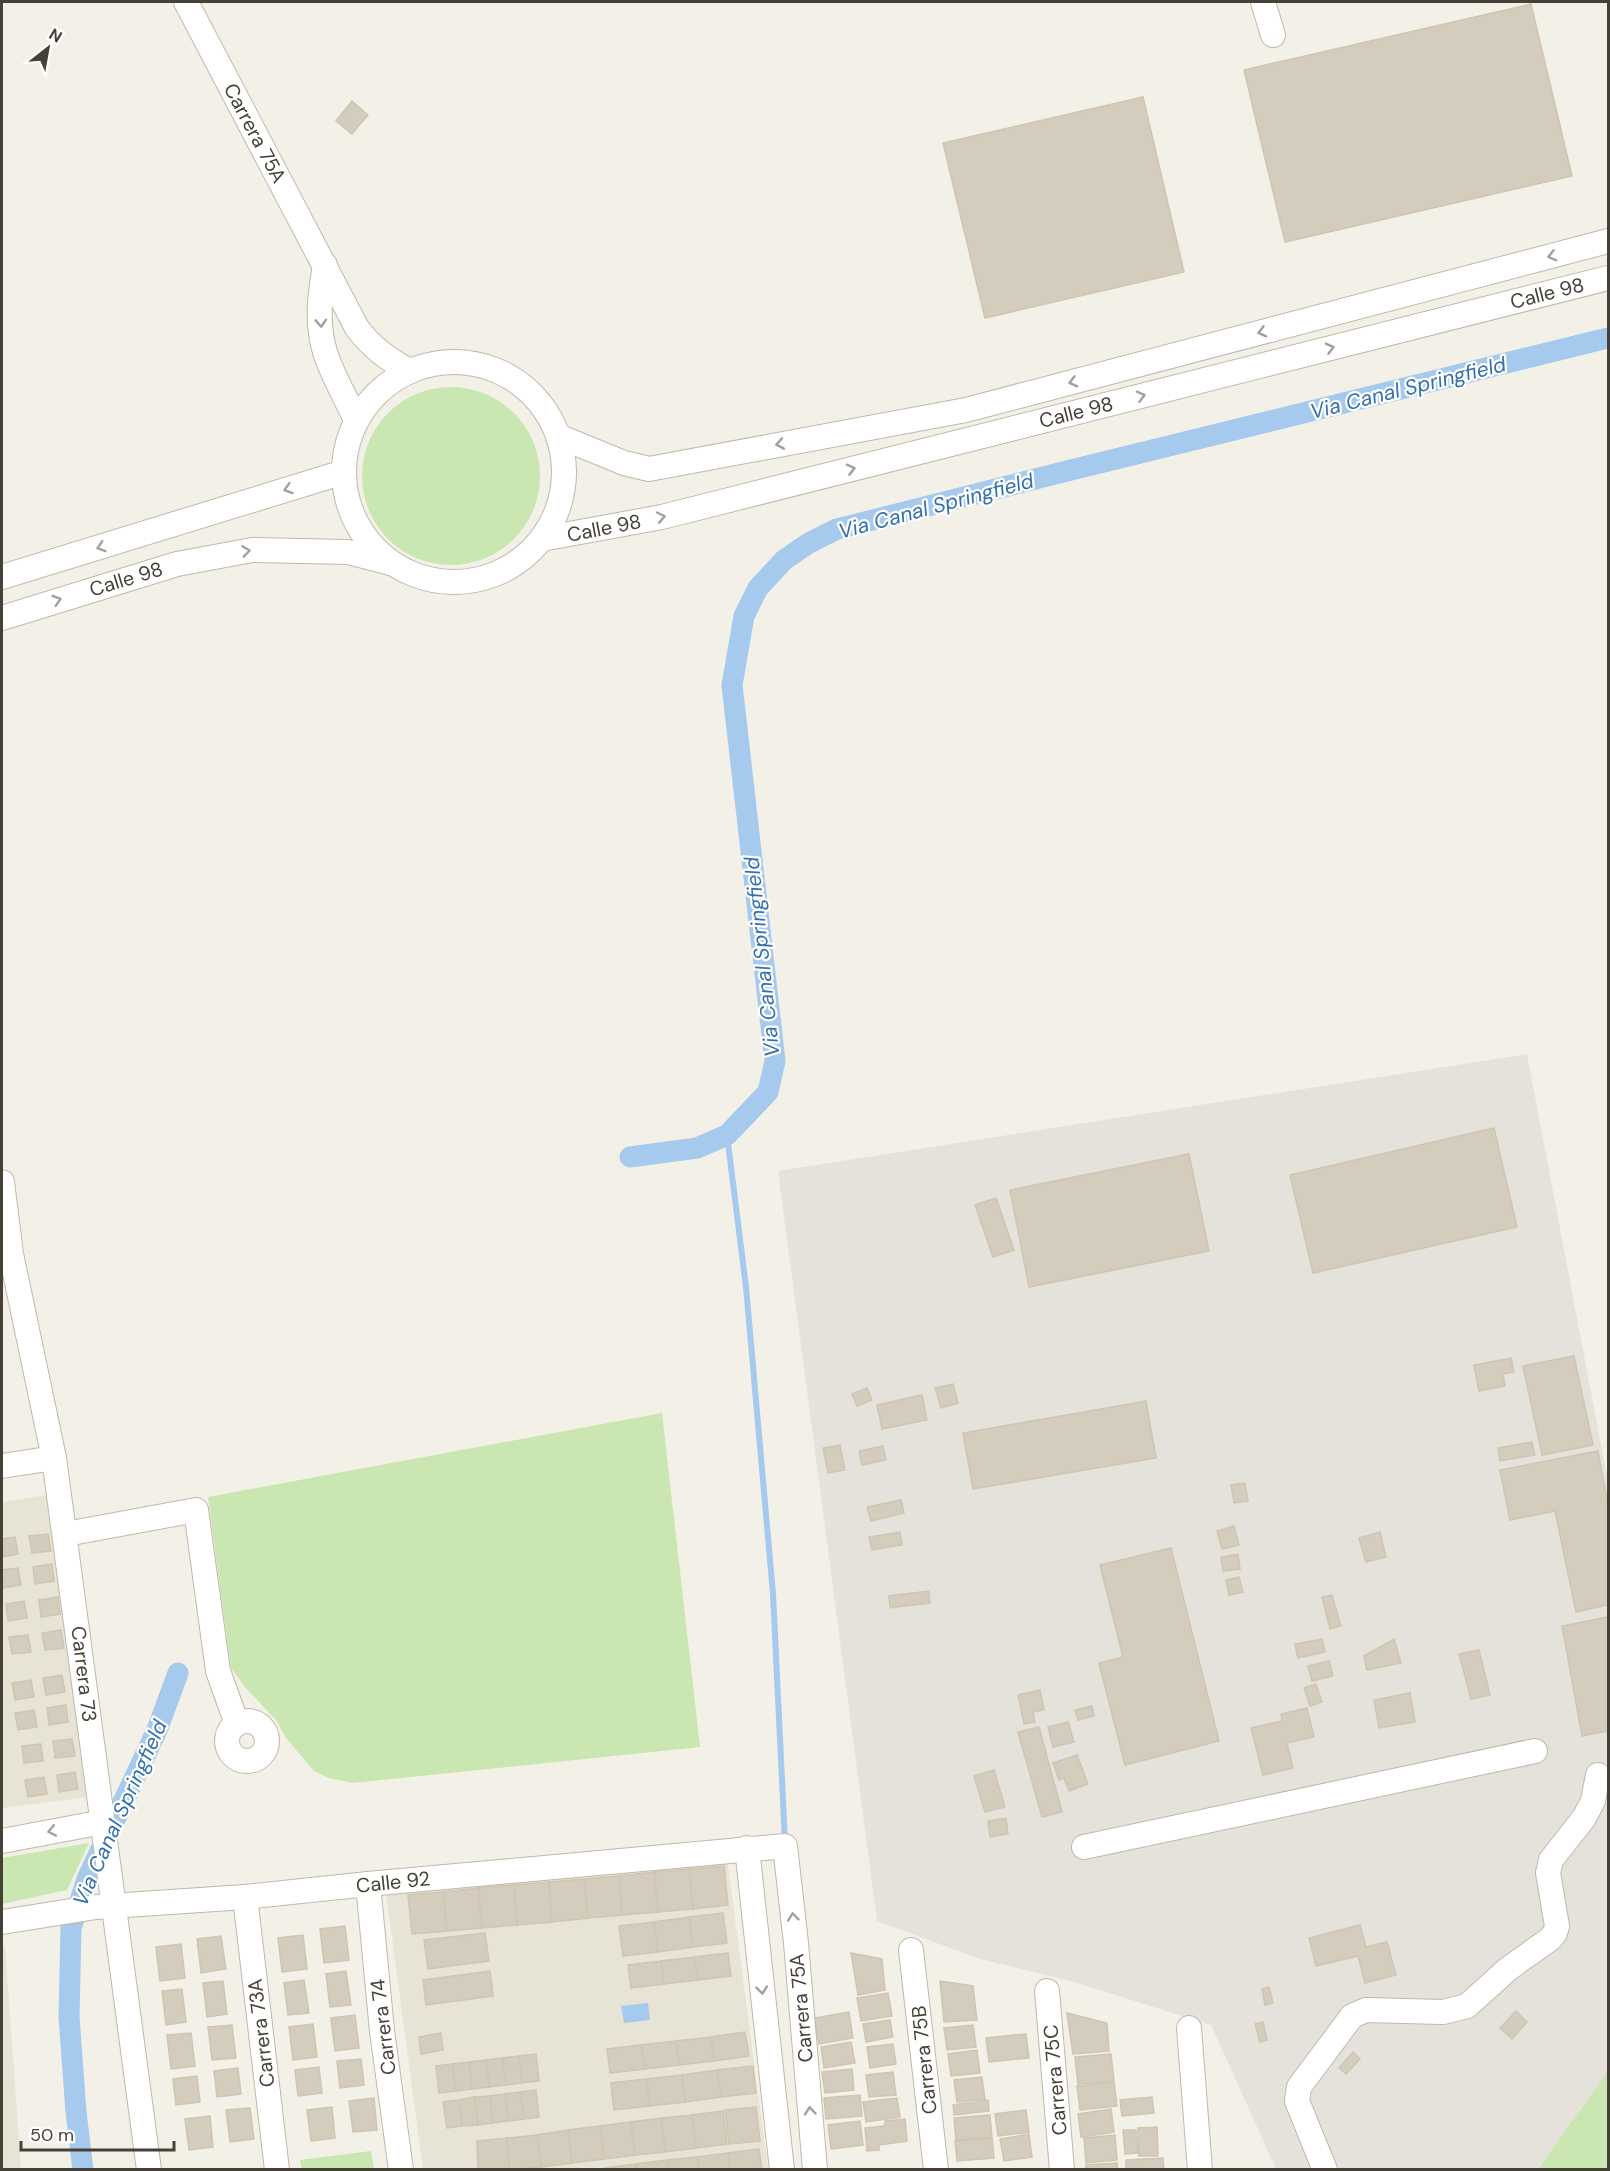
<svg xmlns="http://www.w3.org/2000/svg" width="1610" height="2171" viewBox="0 0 1610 2171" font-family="'DM Sans',sans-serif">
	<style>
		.residential { fill: #e7e3d5 }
		.industrial { fill: #e5e2dc }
		.green { fill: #cae6b1 }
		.water { fill: #a6caed }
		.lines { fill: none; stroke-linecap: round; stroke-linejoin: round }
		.stream { stroke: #a6caed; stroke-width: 6 }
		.canal { stroke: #a6caed; stroke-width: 21 }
		.building { fill: #d4cdbd; stroke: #cfc5b0; stroke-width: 1.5 }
		.minor-casing { stroke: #beb9aa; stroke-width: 26 }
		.minor { stroke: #fff; stroke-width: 24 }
		.oneway { stroke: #a2a09a }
		.labels { text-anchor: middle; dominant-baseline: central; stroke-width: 4.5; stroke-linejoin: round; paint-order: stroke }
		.street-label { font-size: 20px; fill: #464136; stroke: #fff }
		.water-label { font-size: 21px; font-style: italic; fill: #3370ae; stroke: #fff }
	</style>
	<rect width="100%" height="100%" fill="#f3f0e7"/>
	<g class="residential">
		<path d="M 53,1494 L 89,1797 L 2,1808 L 2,1502 Z"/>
		<path d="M 727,1858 L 768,2169 L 423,2169 L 386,1893 Z"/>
		<path d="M 5,1945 L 21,2169 L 2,2169 L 2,1946 Z"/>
	</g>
	<path class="industrial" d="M 1527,1054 L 1608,1482 L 1608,1762 L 1603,1768 L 1608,1783 L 1608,2071 L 1538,2169 L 1276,2169 L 1211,2025 L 1074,1982 L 980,1959 L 877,1921 L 778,1171 Z"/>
	<g class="green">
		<circle cx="451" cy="476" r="89"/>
		<path d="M 662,1413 L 700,1747 L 353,1783 L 329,1778 L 314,1771 L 286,1738 L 276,1720 L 245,1687 L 231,1668 L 208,1497 Z"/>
		<path d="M 89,1843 L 67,1890 L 2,1904 L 2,1858 Z"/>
		<path d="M 1608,2071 L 1608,2169 L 1538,2169 Z"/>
		<path d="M 371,2151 L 374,2169 L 302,2169 L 300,2160 Z"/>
	</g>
	<path class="water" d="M 648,2003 L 650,2020 L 624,2023 L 621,2006 Z"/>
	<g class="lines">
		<path class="stream" d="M 727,1135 L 746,1287 L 773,1594 L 785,1842"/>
		<g class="canal">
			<path d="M 630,1157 L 697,1148 L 727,1135 L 768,1092 L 775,1061 L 732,685 L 744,616 L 758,588 L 784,560 L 809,543 L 837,529 L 1067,471 L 1608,338"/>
			<path d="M 83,2170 L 76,2112 L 69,2017 L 71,1928 L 87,1879 L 157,1730 L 178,1673"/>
		</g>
	</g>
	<g class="building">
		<path d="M 1531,4 L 1572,176 L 1285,242 L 1244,70 Z"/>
		<path d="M 1143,97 L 1184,272 L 985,318 L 943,143 Z"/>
		<path d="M 352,101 L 368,115 L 352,134 L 336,121 Z"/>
		<path d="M 1494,1128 L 1517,1227 L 1313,1273 L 1290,1175 Z"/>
		<path d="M 1189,1154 L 1209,1251 L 1029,1287 L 1010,1190 Z"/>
		<path d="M 996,1198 L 1014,1250 L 993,1257 L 975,1205 Z"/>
		<path d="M 1574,1356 L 1593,1445 L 1542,1455 L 1523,1366 Z"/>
		<path d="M 1511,1358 L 1514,1372 L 1503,1374 L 1505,1386 L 1479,1391 L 1474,1365 Z"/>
		<path d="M 953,1384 L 958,1403 L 941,1408 L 935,1388 Z"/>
		<path d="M 867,1388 L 872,1400 L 857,1406 L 852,1394 Z"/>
		<path d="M 922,1395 L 927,1420 L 882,1429 L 877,1405 Z"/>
		<path d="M 1146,1401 L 1156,1458 L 973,1489 L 963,1433 Z"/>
		<path d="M 1532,1442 L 1535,1455 L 1500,1461 L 1498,1448 Z"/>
		<path d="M 840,1445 L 845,1470 L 828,1473 L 823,1448 Z"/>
		<path d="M 883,1446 L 886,1460 L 862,1465 L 859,1451 Z"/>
		<path d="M 1598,1451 L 1608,1505 L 1608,1605 L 1576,1612 L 1555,1511 L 1510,1520 L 1500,1470 Z"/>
		<path d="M 1245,1483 L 1248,1501 L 1234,1503 L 1231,1485 Z"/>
		<path d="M 901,1500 L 904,1513 L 871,1521 L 867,1507 Z"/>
		<path d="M 1234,1526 L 1239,1545 L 1222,1549 L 1217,1531 Z"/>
		<path d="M 900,1532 L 902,1545 L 872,1550 L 869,1537 Z"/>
		<path d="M 1380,1532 L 1386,1557 L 1366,1562 L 1359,1538 Z"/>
		<path d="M 48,1534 L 51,1551 L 32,1553 L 29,1536 Z"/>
		<path d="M 15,1537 L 18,1554 L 2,1557 L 2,1539 Z"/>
		<path d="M 1171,1548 L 1219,1741 L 1125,1765 L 1099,1663 L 1123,1657 L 1100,1565 Z"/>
		<path d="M 1238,1554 L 1240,1569 L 1223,1571 L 1221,1557 Z"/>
		<path d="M 52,1564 L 54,1581 L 35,1584 L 33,1567 Z"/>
		<path d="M 18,1568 L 21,1585 L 2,1588 L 2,1570 Z"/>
		<path d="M 1239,1577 L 1243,1592 L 1229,1595 L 1226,1580 Z"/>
		<path d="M 929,1591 L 930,1603 L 890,1608 L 889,1596 Z"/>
		<path d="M 1332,1595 L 1341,1626 L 1330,1629 L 1322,1597 Z"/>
		<path d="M 58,1597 L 60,1614 L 41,1617 L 39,1600 Z"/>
		<path d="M 24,1601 L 27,1618 L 8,1621 L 6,1604 Z"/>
		<path d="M 1608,1617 L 1608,1731 L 1582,1736 L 1562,1626 Z"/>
		<path d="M 61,1630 L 64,1648 L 45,1650 L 42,1633 Z"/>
		<path d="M 28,1635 L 31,1652 L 12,1654 L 9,1637 Z"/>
		<path d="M 1322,1639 L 1325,1652 L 1298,1658 L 1295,1644 Z"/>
		<path d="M 1394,1639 L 1401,1663 L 1367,1670 L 1364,1656 Z"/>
		<path d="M 1479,1650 L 1490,1695 L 1471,1699 L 1459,1654 Z"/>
		<path d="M 1329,1661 L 1333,1676 L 1312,1681 L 1308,1666 Z"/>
		<path d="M 62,1675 L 65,1692 L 46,1695 L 43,1678 Z"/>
		<path d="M 31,1680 L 34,1697 L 15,1700 L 12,1683 Z"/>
		<path d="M 1316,1684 L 1322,1702 L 1310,1706 L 1304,1688 Z"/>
		<path d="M 1040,1690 L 1044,1710 L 1033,1712 L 1035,1722 L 1024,1724 L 1018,1695 Z"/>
		<path d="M 1410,1693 L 1415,1722 L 1379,1728 L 1374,1700 Z"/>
		<path d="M 66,1705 L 68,1722 L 49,1725 L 47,1708 Z"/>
		<path d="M 1092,1706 L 1094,1716 L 1078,1720 L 1075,1710 Z"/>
		<path d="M 1307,1708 L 1314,1737 L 1287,1743 L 1293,1768 L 1263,1775 L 1251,1728 L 1282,1721 L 1281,1714 Z"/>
		<path d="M 34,1710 L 37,1727 L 18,1730 L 15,1713 Z"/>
		<path d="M 1068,1722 L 1074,1742 L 1053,1747 L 1048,1727 Z"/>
		<path d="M 1039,1727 L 1062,1812 L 1042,1817 L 1018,1732 Z"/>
		<path d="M 72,1739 L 75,1756 L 55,1758 L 53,1741 Z"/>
		<path d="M 41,1744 L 43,1761 L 24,1763 L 22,1746 Z"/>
		<path d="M 1077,1755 L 1088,1784 L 1069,1791 L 1064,1778 L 1059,1780 L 1053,1763 Z"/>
		<path d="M 994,1770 L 1005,1807 L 985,1812 L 974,1776 Z"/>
		<path d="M 75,1772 L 78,1789 L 59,1792 L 57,1775 Z"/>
		<path d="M 44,1777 L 47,1794 L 28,1797 L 25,1780 Z"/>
		<path d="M 1006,1818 L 1008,1834 L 990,1837 L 988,1821 Z"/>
		<path d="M 724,1866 L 728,1905 L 693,1909 L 689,1869 Z"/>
		<path d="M 689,1869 L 693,1909 L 658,1912 L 654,1872 Z"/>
		<path d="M 654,1872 L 658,1912 L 622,1915 L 619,1876 Z"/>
		<path d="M 619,1876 L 622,1915 L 588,1918 L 584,1879 Z"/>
		<path d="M 584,1879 L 588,1918 L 552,1922 L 549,1882 Z"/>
		<path d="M 549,1882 L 552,1922 L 517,1925 L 514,1885 Z"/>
		<path d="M 514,1885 L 517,1925 L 482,1928 L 478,1888 Z"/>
		<path d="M 478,1888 L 482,1928 L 447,1931 L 443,1892 Z"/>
		<path d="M 443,1892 L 447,1931 L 412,1934 L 408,1895 Z"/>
		<path d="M 723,1913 L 727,1943 L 693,1947 L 689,1917 Z"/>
		<path d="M 689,1917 L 693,1947 L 658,1952 L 654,1922 Z"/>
		<path d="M 654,1922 L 658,1952 L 623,1956 L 619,1926 Z"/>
		<path d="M 1360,1925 L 1366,1947 L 1387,1942 L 1396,1975 L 1365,1983 L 1358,1956 L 1316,1966 L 1309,1938 Z"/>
		<path d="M 345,1926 L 349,1960 L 324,1963 L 320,1929 Z"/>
		<path d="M 485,1933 L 489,1961 L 428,1969 L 424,1940 Z"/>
		<path d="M 303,1935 L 307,1969 L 282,1972 L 278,1938 Z"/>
		<path d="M 221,1936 L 226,1969 L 201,1973 L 197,1939 Z"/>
		<path d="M 181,1944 L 185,1978 L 160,1981 L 156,1947 Z"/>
		<path d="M 728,1953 L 731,1976 L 698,1980 L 694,1957 Z"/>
		<path d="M 851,1953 L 882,1959 L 885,1990 L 858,1995 Z"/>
		<path d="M 694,1957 L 698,1980 L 664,1984 L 661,1961 Z"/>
		<path d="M 661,1961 L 664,1984 L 631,1988 L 628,1965 Z"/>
		<path d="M 346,1971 L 351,2005 L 330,2007 L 326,1974 Z"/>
		<path d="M 490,1971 L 493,1996 L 426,2005 L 423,1980 Z"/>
		<path d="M 304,1980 L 309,2013 L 288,2015 L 284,1983 Z"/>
		<path d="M 223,1981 L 227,2014 L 207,2017 L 203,1983 Z"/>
		<path d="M 940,1981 L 973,1986 L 977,2020 L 944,2022 Z"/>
		<path d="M 1269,1987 L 1273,2003 L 1265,2005 L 1262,1989 Z"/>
		<path d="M 182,1989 L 186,2022 L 166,2025 L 162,1991 Z"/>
		<path d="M 888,1993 L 892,2016 L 861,2021 L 857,1998 Z"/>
		<path d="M 1516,2011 L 1527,2022 L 1512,2039 L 1500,2028 Z"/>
		<path d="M 849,2012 L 853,2038 L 819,2044 L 814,2018 Z"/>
		<path d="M 1067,2013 L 1107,2023 L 1109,2051 L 1073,2054 Z"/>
		<path d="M 355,2015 L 359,2048 L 335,2051 L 331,2018 Z"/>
		<path d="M 890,2020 L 893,2037 L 866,2042 L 863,2024 Z"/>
		<path d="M 1263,2022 L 1267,2040 L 1260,2042 L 1255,2024 Z"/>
		<path d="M 313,2024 L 317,2057 L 293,2060 L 289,2027 Z"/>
		<path d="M 232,2025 L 236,2058 L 212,2060 L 208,2027 Z"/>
		<path d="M 973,2025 L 976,2047 L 947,2050 L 944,2028 Z"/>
		<path d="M 745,2032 L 749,2056 L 714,2061 L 711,2037 Z"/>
		<path d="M 191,2033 L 195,2066 L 171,2069 L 167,2035 Z"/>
		<path d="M 441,2033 L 443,2050 L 421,2054 L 419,2037 Z"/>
		<path d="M 1026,2034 L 1029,2058 L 989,2062 L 986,2038 Z"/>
		<path d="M 711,2037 L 714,2061 L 679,2065 L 676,2041 Z"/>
		<path d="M 676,2041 L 679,2065 L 645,2069 L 641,2045 Z"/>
		<path d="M 851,2042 L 855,2063 L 824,2068 L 821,2047 Z"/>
		<path d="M 893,2044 L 896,2064 L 870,2068 L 867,2047 Z"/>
		<path d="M 641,2045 L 645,2069 L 610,2073 L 607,2049 Z"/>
		<path d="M 977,2050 L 980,2073 L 951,2076 L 948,2054 Z"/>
		<path d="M 1353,2052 L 1360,2059 L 1346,2074 L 1339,2068 Z"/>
		<path d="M 536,2054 L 539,2081 L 522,2083 L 519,2056 Z"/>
		<path d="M 1111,2054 L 1114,2081 L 1078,2084 L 1075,2057 Z"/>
		<path d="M 519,2056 L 522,2083 L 506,2085 L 502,2058 Z"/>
		<path d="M 502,2058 L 506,2085 L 489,2087 L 486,2060 Z"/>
		<path d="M 361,2059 L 364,2085 L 340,2088 L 337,2061 Z"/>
		<path d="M 486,2060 L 489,2087 L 472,2089 L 469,2062 Z"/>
		<path d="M 469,2062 L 472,2089 L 456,2091 L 452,2064 Z"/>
		<path d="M 452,2064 L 456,2091 L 439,2093 L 436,2066 Z"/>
		<path d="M 753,2066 L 756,2093 L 721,2097 L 717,2070 Z"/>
		<path d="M 319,2067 L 322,2093 L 298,2096 L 295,2070 Z"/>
		<path d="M 238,2068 L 241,2094 L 217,2097 L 214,2071 Z"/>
		<path d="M 852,2069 L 854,2090 L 825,2093 L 822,2072 Z"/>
		<path d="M 717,2070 L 721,2097 L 685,2102 L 682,2075 Z"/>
		<path d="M 893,2072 L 896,2095 L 869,2097 L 866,2075 Z"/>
		<path d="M 682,2075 L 685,2102 L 650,2106 L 646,2079 Z"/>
		<path d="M 197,2076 L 200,2102 L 176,2105 L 173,2079 Z"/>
		<path d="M 982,2077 L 985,2099 L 957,2102 L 954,2080 Z"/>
		<path d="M 646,2079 L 650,2106 L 614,2110 L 611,2083 Z"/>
		<path d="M 1114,2082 L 1117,2106 L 1080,2110 L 1077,2086 Z"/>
		<path d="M 536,2090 L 539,2117 L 524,2119 L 520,2092 Z"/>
		<path d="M 520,2092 L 524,2119 L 508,2121 L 505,2094 Z"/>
		<path d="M 505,2094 L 508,2121 L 493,2123 L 490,2096 Z"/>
		<path d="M 860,2095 L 862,2116 L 826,2119 L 824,2098 Z"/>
		<path d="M 490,2096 L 493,2123 L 478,2125 L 474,2097 Z"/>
		<path d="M 474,2097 L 478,2125 L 462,2126 L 459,2100 Z"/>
		<path d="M 1152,2097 L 1154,2113 L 1122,2116 L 1120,2100 Z"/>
		<path d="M 374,2098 L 377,2130 L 353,2132 L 349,2101 Z"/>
		<path d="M 897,2098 L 900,2117 L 866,2122 L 863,2102 Z"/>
		<path d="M 459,2100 L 462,2126 L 447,2128 L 443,2102 Z"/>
		<path d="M 988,2100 L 989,2111 L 954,2115 L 953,2105 Z"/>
		<path d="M 332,2107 L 335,2138 L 311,2141 L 307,2110 Z"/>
		<path d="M 756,2107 L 760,2141 L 729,2144 L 725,2110 Z"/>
		<path d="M 250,2108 L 254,2139 L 230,2142 L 226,2110 Z"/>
		<path d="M 1111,2109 L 1114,2132 L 1081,2137 L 1078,2114 Z"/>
		<path d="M 1026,2110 L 1029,2132 L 998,2136 L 995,2114 Z"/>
		<path d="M 723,2111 L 727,2144 L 696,2148 L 692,2115 Z"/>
		<path d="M 692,2115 L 696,2148 L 665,2152 L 661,2118 Z"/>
		<path d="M 990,2115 L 992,2137 L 956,2140 L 954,2118 Z"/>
		<path d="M 210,2116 L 213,2147 L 189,2150 L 185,2119 Z"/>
		<path d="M 661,2118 L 665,2152 L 635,2155 L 631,2122 Z"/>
		<path d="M 905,2119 L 907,2141 L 879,2145 L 879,2150 L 867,2151 L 865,2128 L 885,2126 L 885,2121 Z"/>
		<path d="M 860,2121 L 863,2145 L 831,2149 L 828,2125 Z"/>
		<path d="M 631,2122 L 635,2155 L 604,2159 L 600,2126 Z"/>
		<path d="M 600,2126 L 604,2159 L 572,2163 L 568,2130 Z"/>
		<path d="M 1157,2127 L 1158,2156 L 1139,2156 L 1138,2128 Z"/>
		<path d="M 568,2130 L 572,2163 L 541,2167 L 537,2135 Z"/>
		<path d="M 1123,2130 L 1136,2130 L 1138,2153 L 1125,2154 Z"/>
		<path d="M 1029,2134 L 1032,2157 L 1004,2161 L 1000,2139 Z"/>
		<path d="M 537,2135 L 541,2167 L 509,2170 L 507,2138 Z"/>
		<path d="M 1115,2135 L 1117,2160 L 1086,2163 L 1084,2138 Z"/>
		<path d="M 507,2138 L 509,2170 L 478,2170 L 477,2141 Z"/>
		<path d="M 992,2138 L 994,2158 L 957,2161 L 955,2141 Z"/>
		<path d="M 759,2149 L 762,2170 L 730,2170 L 728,2153 Z"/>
		<path d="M 728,2153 L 730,2170 L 699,2170 L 697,2157 Z"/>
		<path d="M 697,2157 L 699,2170 L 668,2170 L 667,2160 Z"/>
		<path d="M 1163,2158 L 1164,2170 L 1126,2170 L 1126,2160 Z"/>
		<path d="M 667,2160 L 668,2170 L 636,2170 L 636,2164 Z"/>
		<path d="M 1117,2163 L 1118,2170 L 1086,2170 L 1086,2165 Z"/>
		<path d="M 636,2164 L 636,2170 L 605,2170 L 605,2168 Z"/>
	</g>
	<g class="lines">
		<g class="minor-casing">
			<g id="minor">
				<path d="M 186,2 L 357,328 C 372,348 388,359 409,371"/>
				<path d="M 1263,2 L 1273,35"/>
				<path d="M 325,265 C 320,294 316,323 325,352 C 332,375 346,398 356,420"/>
				<circle cx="454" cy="472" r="110"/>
				<path d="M 558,436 L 624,463 L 649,469 L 966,410 L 1608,241"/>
				<path d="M 542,539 L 662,517 L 1608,278"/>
				<path d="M 2,577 L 344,472"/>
				<path d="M 2,618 L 177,564 L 252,550 L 348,552 L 390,563"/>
				<path d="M 2,1182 L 11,1254 L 54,1458 L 149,2170"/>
				<path d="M 2,1466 L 54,1458"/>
				<path d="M 66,1534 L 196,1510 L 218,1671 L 237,1724"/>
				<circle cx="247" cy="1741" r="20"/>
				<path d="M 2,1841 L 103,1822"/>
				<path d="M 1084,1847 L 1535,1751"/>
				<path d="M 747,1848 L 782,2170"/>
				<path d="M 368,1884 L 382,2031 L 401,2170"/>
				<path d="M 245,1897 L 277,2170"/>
				<path d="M 2,1922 L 96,1907 L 245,1897 L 368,1884 L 785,1846 L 796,1943 L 815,2170"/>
				<path d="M 911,1950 L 936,2170"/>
				<path d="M 1047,1991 L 1062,2170"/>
				<path d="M 1189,2028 L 1200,2170"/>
				<path d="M 1325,2170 L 1297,2101 L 1299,2087 L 1352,2016 L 1366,2010 L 1443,2012 L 1467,2006 L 1508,1969 L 1550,1939 L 1555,1933 L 1557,1926 L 1548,1873 L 1551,1860 L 1584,1818 L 1593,1801 L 1598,1775"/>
			</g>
		</g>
		<use href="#minor" class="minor"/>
	</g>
	<defs><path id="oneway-chevron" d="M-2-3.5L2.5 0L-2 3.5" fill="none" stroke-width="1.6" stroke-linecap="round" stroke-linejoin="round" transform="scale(1.5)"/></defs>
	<g class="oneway">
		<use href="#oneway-chevron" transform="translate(1552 256) rotate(165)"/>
		<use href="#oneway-chevron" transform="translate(321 323) rotate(86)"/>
		<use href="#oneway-chevron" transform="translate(1262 332) rotate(165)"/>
		<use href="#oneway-chevron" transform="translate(1330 348) rotate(-14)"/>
		<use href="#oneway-chevron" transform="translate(1073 382) rotate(165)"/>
		<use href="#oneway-chevron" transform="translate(1141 396) rotate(-14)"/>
		<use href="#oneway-chevron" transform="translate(780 444) rotate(170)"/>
		<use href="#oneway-chevron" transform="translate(851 469) rotate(-14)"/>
		<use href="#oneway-chevron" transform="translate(288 489) rotate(163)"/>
		<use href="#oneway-chevron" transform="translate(661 517) rotate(-12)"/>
		<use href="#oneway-chevron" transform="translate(101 547) rotate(163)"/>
		<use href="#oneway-chevron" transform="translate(246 551) rotate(-8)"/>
		<use href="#oneway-chevron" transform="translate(57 600) rotate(-17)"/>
		<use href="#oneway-chevron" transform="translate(52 1831) rotate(169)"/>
		<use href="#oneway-chevron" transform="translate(793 1917) rotate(-96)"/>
		<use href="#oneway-chevron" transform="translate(762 1990) rotate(84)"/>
		<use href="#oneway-chevron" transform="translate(810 2111) rotate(-95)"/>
	</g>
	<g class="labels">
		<g class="street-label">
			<text transform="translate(255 133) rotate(62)">Carrera 75A</text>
			<text transform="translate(1547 293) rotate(-14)">Calle 98</text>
			<text transform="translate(1076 412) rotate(-14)">Calle 98</text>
			<text transform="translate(604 528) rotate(-11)">Calle 98</text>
			<text transform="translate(126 579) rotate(-17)">Calle 98</text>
			<text transform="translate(84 1674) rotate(83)">Carrera 73</text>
			<text transform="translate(393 1882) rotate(-6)">Calle 92</text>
			<text transform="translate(801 2008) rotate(-95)">Carrera 75A</text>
			<text transform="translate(383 2027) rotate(-97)">Carrera 74</text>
			<text transform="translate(261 2033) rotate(-97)">Carrera 73A</text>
			<text transform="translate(924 2060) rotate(-96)">Carrera 75B</text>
			<text transform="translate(1055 2080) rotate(-95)">Carrera 75C</text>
		</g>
		<g class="water-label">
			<text transform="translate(1408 388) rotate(-14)">Via Canal Springfield</text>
			<text transform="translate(936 506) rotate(-15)">Via Canal Springfield</text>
			<text transform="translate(762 957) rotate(-96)">Via Canal Springfield</text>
			<text transform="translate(120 1813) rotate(-66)">Via Canal Springfield</text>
		</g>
	</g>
	<rect width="1610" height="2171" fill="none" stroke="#464136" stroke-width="6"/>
	<g transform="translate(48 48) rotate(31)" stroke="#ffffff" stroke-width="4.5" paint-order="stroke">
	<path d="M0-4.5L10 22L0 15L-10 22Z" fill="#464136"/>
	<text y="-9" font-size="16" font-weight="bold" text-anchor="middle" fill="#464136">N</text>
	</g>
	<path d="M21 2141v9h153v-9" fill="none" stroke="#464136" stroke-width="3"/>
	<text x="30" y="2141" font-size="18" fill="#464136" stroke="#ffffff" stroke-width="4.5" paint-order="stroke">50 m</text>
</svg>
